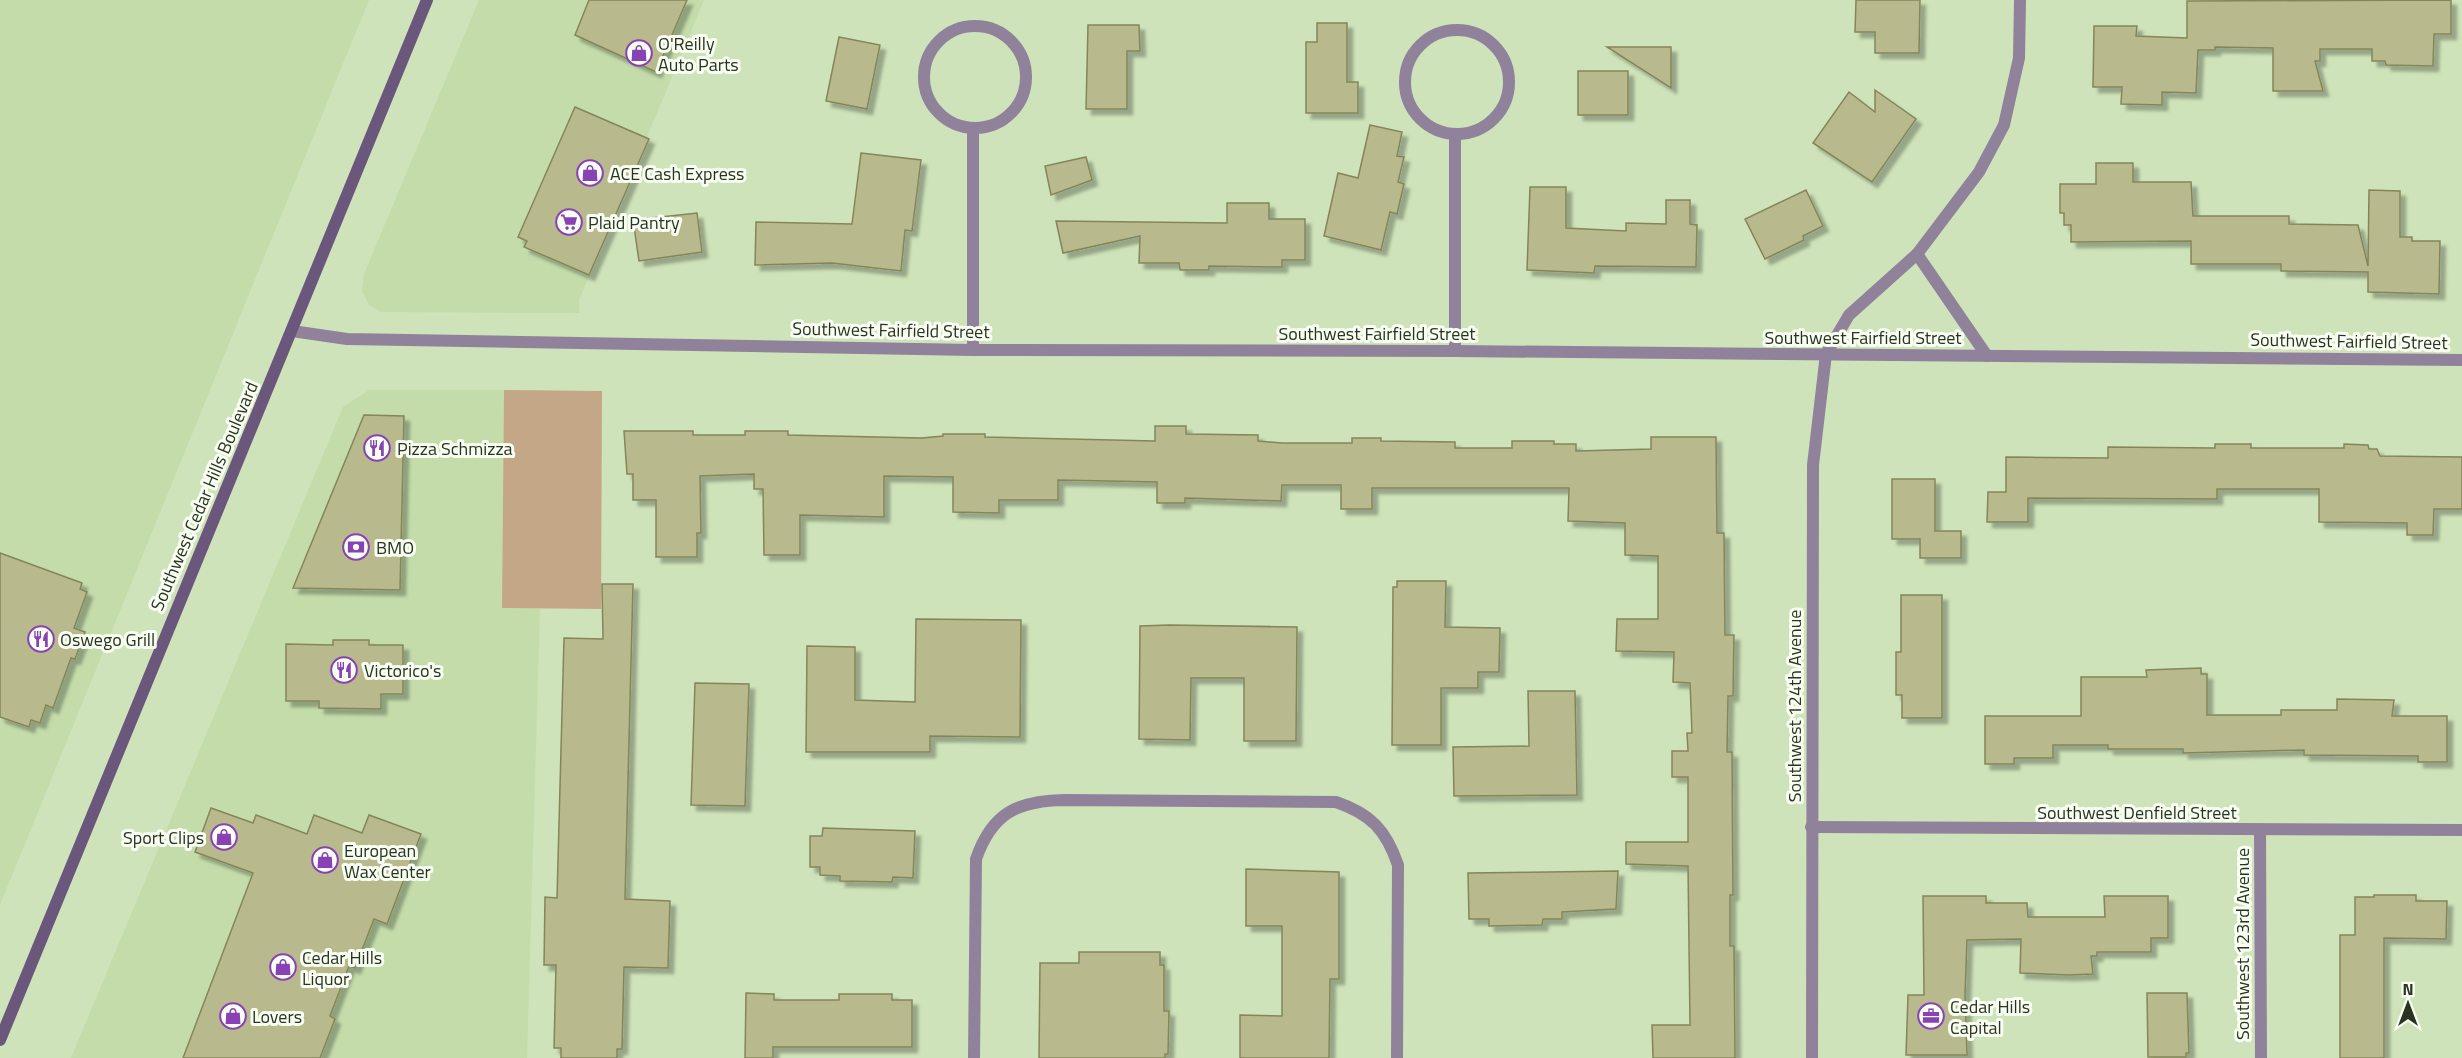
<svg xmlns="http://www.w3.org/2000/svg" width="2462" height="1058" viewBox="0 0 2462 1058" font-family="'Titillium Web',sans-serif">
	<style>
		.built { fill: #c3dcaa }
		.green { fill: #c4a787 }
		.building { fill: #b8b98c; stroke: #84865a; stroke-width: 1.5; filter: url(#shadow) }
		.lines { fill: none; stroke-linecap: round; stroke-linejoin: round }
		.street { stroke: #90829b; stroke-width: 12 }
		.secondary { stroke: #6c577c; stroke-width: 12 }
		.labels { text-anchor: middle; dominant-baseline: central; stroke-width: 6; stroke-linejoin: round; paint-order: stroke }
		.poi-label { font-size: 18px; fill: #2a3322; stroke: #f8fff2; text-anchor: start }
		.street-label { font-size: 18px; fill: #2a3322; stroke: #f8fff2 }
	</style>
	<defs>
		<filter id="shadow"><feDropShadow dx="5.5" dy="5.5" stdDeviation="1.5" flood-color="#0004"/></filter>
	</defs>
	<rect width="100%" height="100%" fill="#cee3b9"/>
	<g class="built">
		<path d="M 0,0 L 369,0 L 0,905 Z"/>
		<path d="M 479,0 L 704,0 L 579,300 L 579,313 L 381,312 L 369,305 L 362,291 L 364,274 Z"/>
		<path d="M 369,390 L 504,390 L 502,608 L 540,608 L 527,1058 L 71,1058 L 343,407 Z"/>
	</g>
	<path class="green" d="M 504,390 L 602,391 L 601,609 L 502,608 Z"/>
	<g class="building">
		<path d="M 589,0 L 687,0 L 656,72 L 575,35 Z"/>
		<path d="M 1856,0 L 1920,0 L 1919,53 L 1875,53 L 1875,32 L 1855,32 Z"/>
		<path d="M 2451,0 L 2451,34 L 2434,34 L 2433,66 L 2386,65 L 2385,61 L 2372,61 L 2372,49 L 2320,49 L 2320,61 L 2315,61 L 2323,91 L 2273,91 L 2273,48 L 2215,47 L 2215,50 L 2198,50 L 2196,93 L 2162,92 L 2162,105 L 2121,104 L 2122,87 L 2093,87 L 2094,26 L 2137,26 L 2136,36 L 2187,38 L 2187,1 Z"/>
		<path d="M 1317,23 L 1347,23 L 1347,82 L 1358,82 L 1358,113 L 1306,113 L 1306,42 L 1317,42 Z"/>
		<path d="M 1088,25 L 1139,25 L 1140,51 L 1127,51 L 1127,109 L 1086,109 Z"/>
		<path d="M 839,37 L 880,45 L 867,109 L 826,101 Z"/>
		<path d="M 1607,47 L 1671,47 L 1671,88 Z"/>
		<rect x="1578" y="71" width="50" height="44"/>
		<path d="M 1875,90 L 1916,119 L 1872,182 L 1813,143 L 1849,92 L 1875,112 Z"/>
		<path d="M 575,107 L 649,139 L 589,275 L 524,247 L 527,241 L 518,237 Z"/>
		<path d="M 1370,125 L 1402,132 L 1397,156 L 1404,157 L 1398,182 L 1404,184 L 1397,214 L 1390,212 L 1381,250 L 1324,236 L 1338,173 L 1358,178 Z"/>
		<path d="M 861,153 L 921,160 L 912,231 L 905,230 L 901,271 L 832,263 L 755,265 L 756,222 L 852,224 Z"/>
		<path d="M 1086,157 L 1092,180 L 1051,195 L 1045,166 Z"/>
		<path d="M 2096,163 L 2133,163 L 2133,182 L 2191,182 L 2193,216 L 2289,216 L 2289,224 L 2358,225 L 2368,266 L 2369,190 L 2400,191 L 2400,237 L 2412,237 L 2412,241 L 2440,241 L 2439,294 L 2368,292 L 2368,272 L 2281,271 L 2281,264 L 2191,264 L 2191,241 L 2071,242 L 2071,225 L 2064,225 L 2064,213 L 2060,213 L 2060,184 L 2096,184 Z"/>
		<path d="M 1530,187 L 1566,187 L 1566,228 L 1626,231 L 1626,223 L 1666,224 L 1666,200 L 1690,200 L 1690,224 L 1697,225 L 1696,267 L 1595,266 L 1594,273 L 1527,270 Z"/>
		<path d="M 1806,190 L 1823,226 L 1803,236 L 1804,240 L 1765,259 L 1745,219 Z"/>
		<path d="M 1227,203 L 1269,203 L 1269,219 L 1305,219 L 1305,260 L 1282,260 L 1282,267 L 1209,266 L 1209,270 L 1180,270 L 1179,263 L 1139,263 L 1140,236 L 1063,253 L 1056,221 L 1227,223 Z"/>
		<path d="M 697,213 L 702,252 L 639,261 L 633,220 Z"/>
		<path d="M 364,415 L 404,416 L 400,590 L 293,588 Z"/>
		<path d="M 1155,426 L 1186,426 L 1186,434 L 1258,435 L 1258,441 L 1282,443 L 1352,443 L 1352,438 L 1381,438 L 1381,441 L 1455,442 L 1455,448 L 1512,448 L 1512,441 L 1554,441 L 1554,444 L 1576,444 L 1576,451 L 1651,449 L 1651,437 L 1716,437 L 1717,533 L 1724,533 L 1725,635 L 1734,635 L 1733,696 L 1728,696 L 1727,752 L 1732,752 L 1733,895 L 1730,895 L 1730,946 L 1734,946 L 1735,1058 L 1653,1058 L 1652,1025 L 1690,1025 L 1688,866 L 1626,864 L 1626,842 L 1688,842 L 1688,777 L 1672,777 L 1672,751 L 1688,751 L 1687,733 L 1692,733 L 1690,683 L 1673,682 L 1674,652 L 1616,651 L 1617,619 L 1658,619 L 1658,556 L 1625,555 L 1625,523 L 1568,521 L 1569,488 L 1372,488 L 1372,509 L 1341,509 L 1341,485 L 1282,485 L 1281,501 L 1185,498 L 1185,503 L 1157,503 L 1157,482 L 1058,480 L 1058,500 L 999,500 L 999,513 L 953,512 L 953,477 L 884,476 L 884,517 L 800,515 L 800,555 L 764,555 L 763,489 L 754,489 L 754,474 L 700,476 L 701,533 L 697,533 L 697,557 L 656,557 L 656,500 L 633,500 L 633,474 L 627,474 L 624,431 L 693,431 L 693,435 L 745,435 L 745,431 L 788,431 L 788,435 L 922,438 L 943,436 L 943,434 L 985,434 L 985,437 L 1155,441 Z"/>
		<path d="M 2215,444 L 2251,444 L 2251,448 L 2344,448 L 2344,444 L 2368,445 L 2369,449 L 2377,449 L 2380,456 L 2462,457 L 2462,509 L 2434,509 L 2433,535 L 2407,535 L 2407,523 L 2319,522 L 2319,489 L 2217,489 L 2217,499 L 2028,498 L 2028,522 L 1987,522 L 1988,492 L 2006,492 L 2006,457 L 2108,458 L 2108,447 L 2215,448 Z"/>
		<path d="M 1892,479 L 1935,479 L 1935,531 L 1961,531 L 1961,558 L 1920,558 L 1920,539 L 1892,539 Z"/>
		<path d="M 0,553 L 82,583 L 80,589 L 87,592 L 74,628 L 85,632 L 75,659 L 71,658 L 53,708 L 46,705 L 40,723 L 31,720 L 29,727 L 0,717 Z"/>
		<path d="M 1397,581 L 1446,581 L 1445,627 L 1500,628 L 1499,672 L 1478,672 L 1478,688 L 1441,688 L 1441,745 L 1392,745 L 1393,587 L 1397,587 Z"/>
		<path d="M 602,584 L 633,584 L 625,899 L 670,901 L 668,968 L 624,967 L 622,1049 L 617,1049 L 617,1058 L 561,1058 L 561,1048 L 554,1048 L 556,965 L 544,965 L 545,897 L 557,898 L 564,638 L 603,639 Z"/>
		<path d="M 1901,595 L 1942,595 L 1942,718 L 1902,718 L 1902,695 L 1896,695 L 1896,652 L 1901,652 Z"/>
		<path d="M 916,619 L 1021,620 L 1020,737 L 930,736 L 930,752 L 806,752 L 807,646 L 855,647 L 855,700 L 915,702 Z"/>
		<path d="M 1169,625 L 1297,627 L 1296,741 L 1244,741 L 1244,678 L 1191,678 L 1190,740 L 1139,739 L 1140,626 Z"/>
		<path d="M 333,640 L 369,640 L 369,645 L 403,645 L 403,694 L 381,694 L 381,709 L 319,708 L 319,701 L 286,701 L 286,644 L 333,645 Z"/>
		<path d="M 2201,668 L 2201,674 L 2207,674 L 2207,715 L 2281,715 L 2281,710 L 2337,710 L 2337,699 L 2394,700 L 2392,716 L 2447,716 L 2447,762 L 2418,762 L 2418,756 L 2304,755 L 2304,750 L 2183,753 L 2183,749 L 2108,749 L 2108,745 L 2053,745 L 2053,758 L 2014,758 L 2014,764 L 1985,764 L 1985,716 L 2081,716 L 2081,677 L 2147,677 L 2146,670 Z"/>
		<path d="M 695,683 L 749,684 L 745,806 L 691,805 Z"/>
		<path d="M 1528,691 L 1575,691 L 1577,795 L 1454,796 L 1453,747 L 1529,746 Z"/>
		<path d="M 211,808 L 253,823 L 256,815 L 307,834 L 314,815 L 362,833 L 369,815 L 421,834 L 387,924 L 374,919 L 355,968 L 349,966 L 330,1016 L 335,1019 L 320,1058 L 183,1058 L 253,873 L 195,852 Z"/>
		<path d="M 823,828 L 915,831 L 913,878 L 893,877 L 892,882 L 840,881 L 840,876 L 820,875 L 820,867 L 810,867 L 810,836 L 822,836 Z"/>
		<path d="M 1246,869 L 1339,872 L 1339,979 L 1330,979 L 1329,1058 L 1240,1058 L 1240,1015 L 1282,1016 L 1282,926 L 1246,926 Z"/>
		<path d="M 1618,871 L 1616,909 L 1562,912 L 1562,919 L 1543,919 L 1542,925 L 1489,926 L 1489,919 L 1469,919 L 1468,873 Z"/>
		<path d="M 2374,895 L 2416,895 L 2416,901 L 2447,901 L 2446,939 L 2384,938 L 2384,1058 L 2340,1058 L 2340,935 L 2355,935 L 2355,897 L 2374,897 Z"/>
		<path d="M 1923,896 L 1986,896 L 1986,903 L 2027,903 L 2028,917 L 2105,917 L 2104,896 L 2168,896 L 2168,938 L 2151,938 L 2151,952 L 2097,952 L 2097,956 L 2091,956 L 2093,974 L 2069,975 L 2020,973 L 2021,939 L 1967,940 L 1965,995 L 1967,1055 L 1906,1055 L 1908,995 L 1924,995 Z"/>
		<path d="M 1079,952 L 1160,952 L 1160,965 L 1164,965 L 1164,1011 L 1169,1011 L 1168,1054 L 1165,1054 L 1165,1058 L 1039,1058 L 1040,963 L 1079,963 Z"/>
		<path d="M 746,993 L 774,994 L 774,1000 L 839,1000 L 839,994 L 892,994 L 892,1000 L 912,1000 L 912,1047 L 773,1047 L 773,1058 L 745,1058 Z"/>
		<path d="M 2147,993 L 2187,993 L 2189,1053 L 2186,1053 L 2186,1057 L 2148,1057 Z"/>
	</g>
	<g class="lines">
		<g class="street">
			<circle cx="975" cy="77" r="51"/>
			<circle cx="1457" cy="82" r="52"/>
			<path d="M 973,129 L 973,350"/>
			<path d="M 1455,135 L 1455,351"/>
			<path d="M 1917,254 L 1987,356"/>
			<path d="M 292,331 L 347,339 L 973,350 L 1455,351 L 2462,360"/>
			<path d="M 1811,827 L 2462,830"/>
			<path d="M 2260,831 L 2261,1058"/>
			<path d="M 974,1058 L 976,859 C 992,813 1017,801 1064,800 L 1336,802 C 1371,814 1386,830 1398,865 L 1397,1058"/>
			<path d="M 1812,1058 L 1813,465 L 1826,354 L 1849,315 L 1917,254 L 1979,172 L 2004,125 L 2019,58 L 2020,0"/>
		</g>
		<path class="secondary" d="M 0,1040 L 427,0"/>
	</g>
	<defs>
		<g id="shop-ring" transform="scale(1.35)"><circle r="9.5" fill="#f8fff2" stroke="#8842b5" stroke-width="1.5"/><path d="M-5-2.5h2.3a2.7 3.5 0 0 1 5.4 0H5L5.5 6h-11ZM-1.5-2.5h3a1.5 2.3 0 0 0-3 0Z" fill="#8842b5"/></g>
		<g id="supermarket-ring" transform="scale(1.35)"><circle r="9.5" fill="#f8fff2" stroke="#8842b5" stroke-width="1.5"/><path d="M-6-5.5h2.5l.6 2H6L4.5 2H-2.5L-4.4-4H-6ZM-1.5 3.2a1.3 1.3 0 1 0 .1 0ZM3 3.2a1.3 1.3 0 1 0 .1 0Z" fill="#8842b5"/></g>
		<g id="restaurant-ring" transform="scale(1.35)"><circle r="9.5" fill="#f8fff2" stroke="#8842b5" stroke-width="1.5"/><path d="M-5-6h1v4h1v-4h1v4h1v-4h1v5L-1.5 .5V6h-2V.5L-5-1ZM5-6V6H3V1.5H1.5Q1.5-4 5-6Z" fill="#8842b5"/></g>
		<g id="bank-ring" transform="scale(1.35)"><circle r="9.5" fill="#f8fff2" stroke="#8842b5" stroke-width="1.5"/><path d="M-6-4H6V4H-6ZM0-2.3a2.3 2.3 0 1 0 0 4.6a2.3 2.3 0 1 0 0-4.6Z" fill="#8842b5"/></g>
		<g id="office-ring" transform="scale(1.35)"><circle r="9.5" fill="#f8fff2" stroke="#8842b5" stroke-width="1.5"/><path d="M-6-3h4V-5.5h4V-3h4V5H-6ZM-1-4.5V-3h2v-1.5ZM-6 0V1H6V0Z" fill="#8842b5"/></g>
	</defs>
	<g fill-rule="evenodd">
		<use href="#shop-ring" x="639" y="53"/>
		<use href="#shop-ring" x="590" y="173"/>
		<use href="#supermarket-ring" x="569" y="222"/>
		<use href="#restaurant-ring" x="377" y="448"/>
		<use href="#bank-ring" x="356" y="547"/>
		<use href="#restaurant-ring" x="41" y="639"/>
		<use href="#restaurant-ring" x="344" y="670"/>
		<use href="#shop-ring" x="224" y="837"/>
		<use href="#shop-ring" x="325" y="860"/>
		<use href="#shop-ring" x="283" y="967"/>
		<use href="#shop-ring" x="233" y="1016"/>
		<use href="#office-ring" x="1931" y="1016"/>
	</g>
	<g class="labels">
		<g class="poi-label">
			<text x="658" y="43">O'Reilly<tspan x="658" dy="21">Auto Parts</tspan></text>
			<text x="610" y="173">ACE Cash Express</text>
			<text x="588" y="222">Plaid Pantry</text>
			<text x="397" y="448">Pizza Schmizza</text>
			<text x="376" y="547">BMO</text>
			<text x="60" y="639">Oswego Grill</text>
			<text x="364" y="670">Victorico's</text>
			<text x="204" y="837" text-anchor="end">Sport Clips</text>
			<text x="344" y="850">European<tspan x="344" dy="21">Wax Center</tspan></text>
			<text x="302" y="957">Cedar Hills<tspan x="302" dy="21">Liquor</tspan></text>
			<text x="1950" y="1006">Cedar Hills<tspan x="1950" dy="21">Capital</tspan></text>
			<text x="252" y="1016">Lovers</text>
		</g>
		<g class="street-label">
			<text transform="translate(891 330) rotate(1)">Southwest Fairfield Street</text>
			<text x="1377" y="333">Southwest Fairfield Street</text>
			<text x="1863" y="337">Southwest Fairfield Street</text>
			<text transform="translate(2349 341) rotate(1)">Southwest Fairfield Street</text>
			<text transform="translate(204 496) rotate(-67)">Southwest Cedar Hills Boulevard</text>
			<text transform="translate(1794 706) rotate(-90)">Southwest 124th Avenue</text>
			<text x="2137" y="812">Southwest Denfield Street</text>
			<text transform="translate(2242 944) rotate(-90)">Southwest 123rd Avenue</text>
		</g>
	</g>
	<g transform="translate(2408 1004)" stroke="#f8fff2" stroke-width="4.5" paint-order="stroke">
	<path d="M0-4.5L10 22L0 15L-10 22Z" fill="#2a3322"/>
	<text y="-9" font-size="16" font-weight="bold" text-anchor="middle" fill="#2a3322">N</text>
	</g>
</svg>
